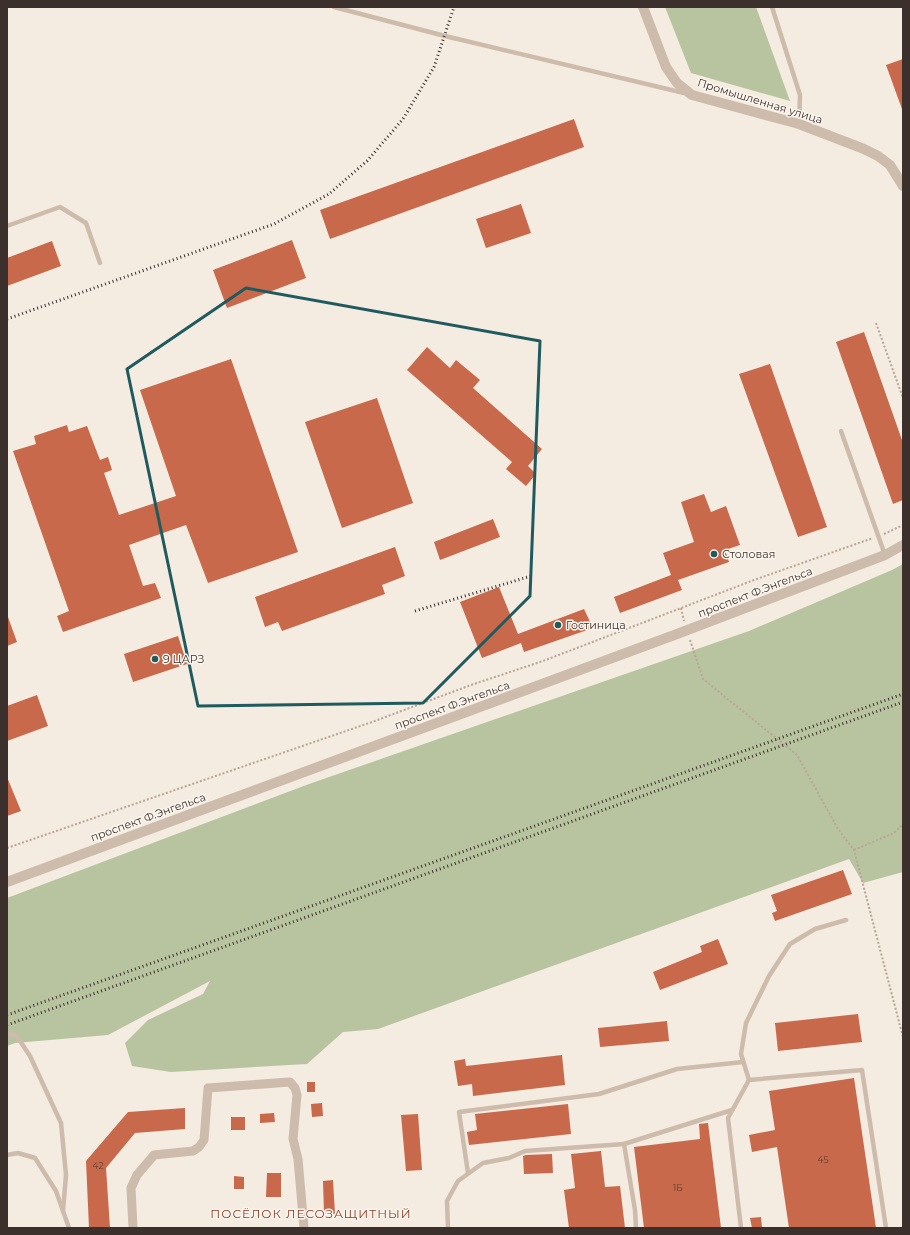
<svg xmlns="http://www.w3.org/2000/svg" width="910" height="1235" viewBox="0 0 910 1235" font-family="Montserrat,sans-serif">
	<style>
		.green { fill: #b8c4a0 }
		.building { fill: #c8694b }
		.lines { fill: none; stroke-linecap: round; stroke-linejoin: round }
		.path { stroke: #b9a596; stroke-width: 2; stroke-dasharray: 2 2; stroke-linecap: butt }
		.service { stroke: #cdbbac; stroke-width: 4.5 }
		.minor { stroke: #cdbbac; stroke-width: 9 }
		.tertiary { stroke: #cdbbac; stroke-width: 10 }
		.rail { stroke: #3b302b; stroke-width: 3; stroke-dasharray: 1 3; stroke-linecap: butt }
		.marked { fill: none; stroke: #1f5a5e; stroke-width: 3; stroke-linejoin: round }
		.poi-dot { fill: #1f5a5e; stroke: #fbf5ee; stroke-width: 1.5 }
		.labels { text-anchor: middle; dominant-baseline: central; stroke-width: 3; stroke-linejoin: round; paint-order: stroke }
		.number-label { font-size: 9px; fill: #5e3e33 }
		.street-label { font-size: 11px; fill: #3b302b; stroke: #fbf5ee }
		.poi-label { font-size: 11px; fill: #3b302b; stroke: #fbf5ee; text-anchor: start }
		.neighbourhood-label { font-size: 12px; letter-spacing: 1px; fill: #8c3b22; stroke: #fbf5ee }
	</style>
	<rect width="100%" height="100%" fill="#f4ebe1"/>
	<g class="green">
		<path d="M 665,7 L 756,7 L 790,101 L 691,73 Z"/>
		<path d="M 903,564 L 903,872 L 863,883 L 849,859 L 378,1029 L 343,1032 L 307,1064 L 171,1072 L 132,1066 L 125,1043 L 148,1020 L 203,994 L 210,981 L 108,1035 L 15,1043 L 7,1046 L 7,898 L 309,784 L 749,631 L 892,570 Z"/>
	</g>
	<g class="building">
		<path d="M 903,59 L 903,109 L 902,109 L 886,65 Z"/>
		<path d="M 574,119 L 584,147 L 330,239 L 320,210 Z"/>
		<path d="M 521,204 L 531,233 L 486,248 L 476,219 Z"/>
		<path d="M 292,240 L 306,278 L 227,308 L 213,270 Z"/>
		<path d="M 52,241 L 61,266 L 7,286 L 7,258 Z"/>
		<path d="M 864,332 L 903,443 L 903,500 L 893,504 L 836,342 Z"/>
		<path d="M 427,347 L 450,368 L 456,360 L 480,380 L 473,388 L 542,449 L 528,466 L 536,474 L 526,486 L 506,469 L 512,462 L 407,370 Z"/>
		<path d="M 231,359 L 298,552 L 208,583 L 186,525 L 163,533 L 129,545 L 143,586 L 155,583 L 161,598 L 63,632 L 57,616 L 69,611 L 13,451 L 36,444 L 34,436 L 67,425 L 69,432 L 87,426 L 100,460 L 108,457 L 112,470 L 104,473 L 119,515 L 176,496 L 140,390 Z"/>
		<path d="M 770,364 L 827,527 L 798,537 L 739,374 Z"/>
		<path d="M 377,398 L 413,503 L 342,528 L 305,422 Z"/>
		<path d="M 704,494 L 711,512 L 726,506 L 740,545 L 725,550 L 729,562 L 678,580 L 682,590 L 620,613 L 614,597 L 671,575 L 663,553 L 694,542 L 681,502 Z"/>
		<path d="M 493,519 L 500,537 L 440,560 L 434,542 Z"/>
		<path d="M 395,547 L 405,576 L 382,585 L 385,594 L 282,631 L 278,622 L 265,627 L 255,597 Z"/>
		<path d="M 499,587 L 518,634 L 584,609 L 593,628 L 524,652 L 521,643 L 482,658 L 460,602 Z"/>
		<path d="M 8,617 L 17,642 L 7,646 L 7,618 Z"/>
		<path d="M 178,636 L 187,664 L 133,682 L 124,654 Z"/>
		<path d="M 37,695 L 48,726 L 7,741 L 7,706 Z"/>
		<path d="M 7,777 L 21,811 L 7,816 Z"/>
		<path d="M 843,870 L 852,894 L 775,921 L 772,913 L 777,911 L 771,895 Z"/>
		<path d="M 718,939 L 728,964 L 660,990 L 653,972 L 702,952 L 700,946 Z"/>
		<path d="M 858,1014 L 862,1042 L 778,1051 L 775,1023 Z"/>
		<path d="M 667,1021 L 669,1041 L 600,1047 L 598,1028 Z"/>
		<path d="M 562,1055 L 565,1085 L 473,1096 L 472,1084 L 458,1086 L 454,1061 L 465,1059 L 466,1066 Z"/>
		<path d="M 854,1078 L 876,1228 L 789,1228 L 777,1147 L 752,1152 L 749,1135 L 775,1130 L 769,1091 Z"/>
		<rect x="307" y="1082" width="8" height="10"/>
		<path d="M 322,1103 L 323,1116 L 312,1117 L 311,1104 Z"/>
		<path d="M 568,1104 L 571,1134 L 469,1145 L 467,1132 L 477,1130 L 475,1114 Z"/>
		<path d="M 185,1108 L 185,1129 L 135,1133 L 106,1168 L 110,1228 L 89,1228 L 86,1161 L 128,1112 Z"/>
		<path d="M 274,1113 L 275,1122 L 260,1123 L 260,1114 Z"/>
		<path d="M 418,1114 L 422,1170 L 406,1171 L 401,1115 Z"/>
		<rect x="231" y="1117" width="14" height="13"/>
		<path d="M 708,1123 L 721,1228 L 644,1228 L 634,1147 L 700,1139 L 699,1124 Z"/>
		<path d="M 601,1151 L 605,1187 L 620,1186 L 625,1228 L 569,1228 L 564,1190 L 575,1188 L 571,1154 Z"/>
		<path d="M 552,1154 L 553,1173 L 524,1174 L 523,1156 L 526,1155 Z"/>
		<path d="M 267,1173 L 281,1173 L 281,1197 L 266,1197 Z"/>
		<path d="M 234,1176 L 244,1177 L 244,1189 L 234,1189 Z"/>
		<path d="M 333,1180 L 335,1214 L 324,1214 L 323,1181 Z"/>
		<path d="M 761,1217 L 762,1228 L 752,1228 L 750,1218 Z"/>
	</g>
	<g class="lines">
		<g class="path">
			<path d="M 876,323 L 903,398"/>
			<path d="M 884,534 L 903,525"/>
			<path d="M 681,608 L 684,621"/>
			<path d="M 690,640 L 703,679 L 797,755 L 838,829 L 854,850 L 903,1037"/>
			<path d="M 7,848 L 372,722 L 471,685 L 543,661 L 754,580 L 873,538"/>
			<path d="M 854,850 L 894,833 L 903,824"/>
		</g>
		<g class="service">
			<path d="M 334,7 L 445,36 L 684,93"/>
			<path d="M 772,7 L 800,95 L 799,124"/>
			<path d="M 7,226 L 60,207 L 86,223 L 100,263"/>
			<path d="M 841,431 L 885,555"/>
			<path d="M 7,1034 L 16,1035 L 30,1056 L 61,1123 L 66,1175 L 63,1211"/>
			<path d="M 749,1080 L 741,1054 L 746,1023 L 769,976 L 790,944 L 815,929 L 846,920"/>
			<path d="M 7,1155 L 18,1153 L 35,1158 L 56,1191 L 69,1228"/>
			<path d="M 468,1173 L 459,1112 L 599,1094 L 677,1069 L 743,1062"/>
			<path d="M 448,1228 L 447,1201 L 458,1181 L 483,1163 L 509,1158 L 525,1151 L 624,1144"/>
			<path d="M 636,1228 L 635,1210 L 624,1144 L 732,1110"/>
			<path d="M 741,1228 L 728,1118 L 749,1080 L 862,1070 L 886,1228"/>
		</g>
		<path class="minor" d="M 133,1228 L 131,1188 L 137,1175 L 154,1155 L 193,1151 L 199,1147 L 204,1140 L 208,1088 L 290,1082 L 295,1088 L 297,1095 L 293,1139 L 298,1159 L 304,1228"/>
		<g class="tertiary">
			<path d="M 643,7 L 666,67 L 677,83 L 692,95 L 799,124 L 864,149 L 878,156 L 890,165 L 903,186"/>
			<path d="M 7,882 L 677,634 L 885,555 L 903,545"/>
		</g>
		<g class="rail">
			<path d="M 7,319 L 274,224 L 329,194 L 367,161 L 403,119 L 434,67 L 454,7"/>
			<path d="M 415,611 L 531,576"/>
			<path d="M 7,1015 L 903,694"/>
			<path d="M 7,1025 L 903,702"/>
		</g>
	</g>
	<path class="marked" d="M 246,288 L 540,341 L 530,596 L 423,703 L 198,706 L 127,369 Z"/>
	<g class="poi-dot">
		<circle cx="714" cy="554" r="4"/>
		<circle cx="558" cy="625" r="4"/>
		<circle cx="155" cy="659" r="4"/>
	</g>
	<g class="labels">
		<g class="number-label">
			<text x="823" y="1159">45</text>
			<text x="98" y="1165">42</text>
			<text x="678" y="1187">1Б</text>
		</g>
		<g class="street-label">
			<text transform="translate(760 101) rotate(17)">Промышленная улица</text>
			<text transform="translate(755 592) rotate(-21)">проспект Ф.Энгельса</text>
			<text transform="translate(452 705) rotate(-20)">проспект Ф.Энгельса</text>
			<text transform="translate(148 817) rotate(-20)">проспект Ф.Энгельса</text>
		</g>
		<g class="poi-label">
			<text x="722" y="554">Столовая</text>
			<text x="566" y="625">Гостиница</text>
			<text x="163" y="659">9 ЦАРЗ</text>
		</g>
		<g class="neighbourhood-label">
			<text x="311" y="1213">ПОСЁЛОК ЛЕСОЗАЩИТНЫЙ</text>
		</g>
	</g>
	<rect width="910" height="1235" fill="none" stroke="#3b302b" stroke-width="16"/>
</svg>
